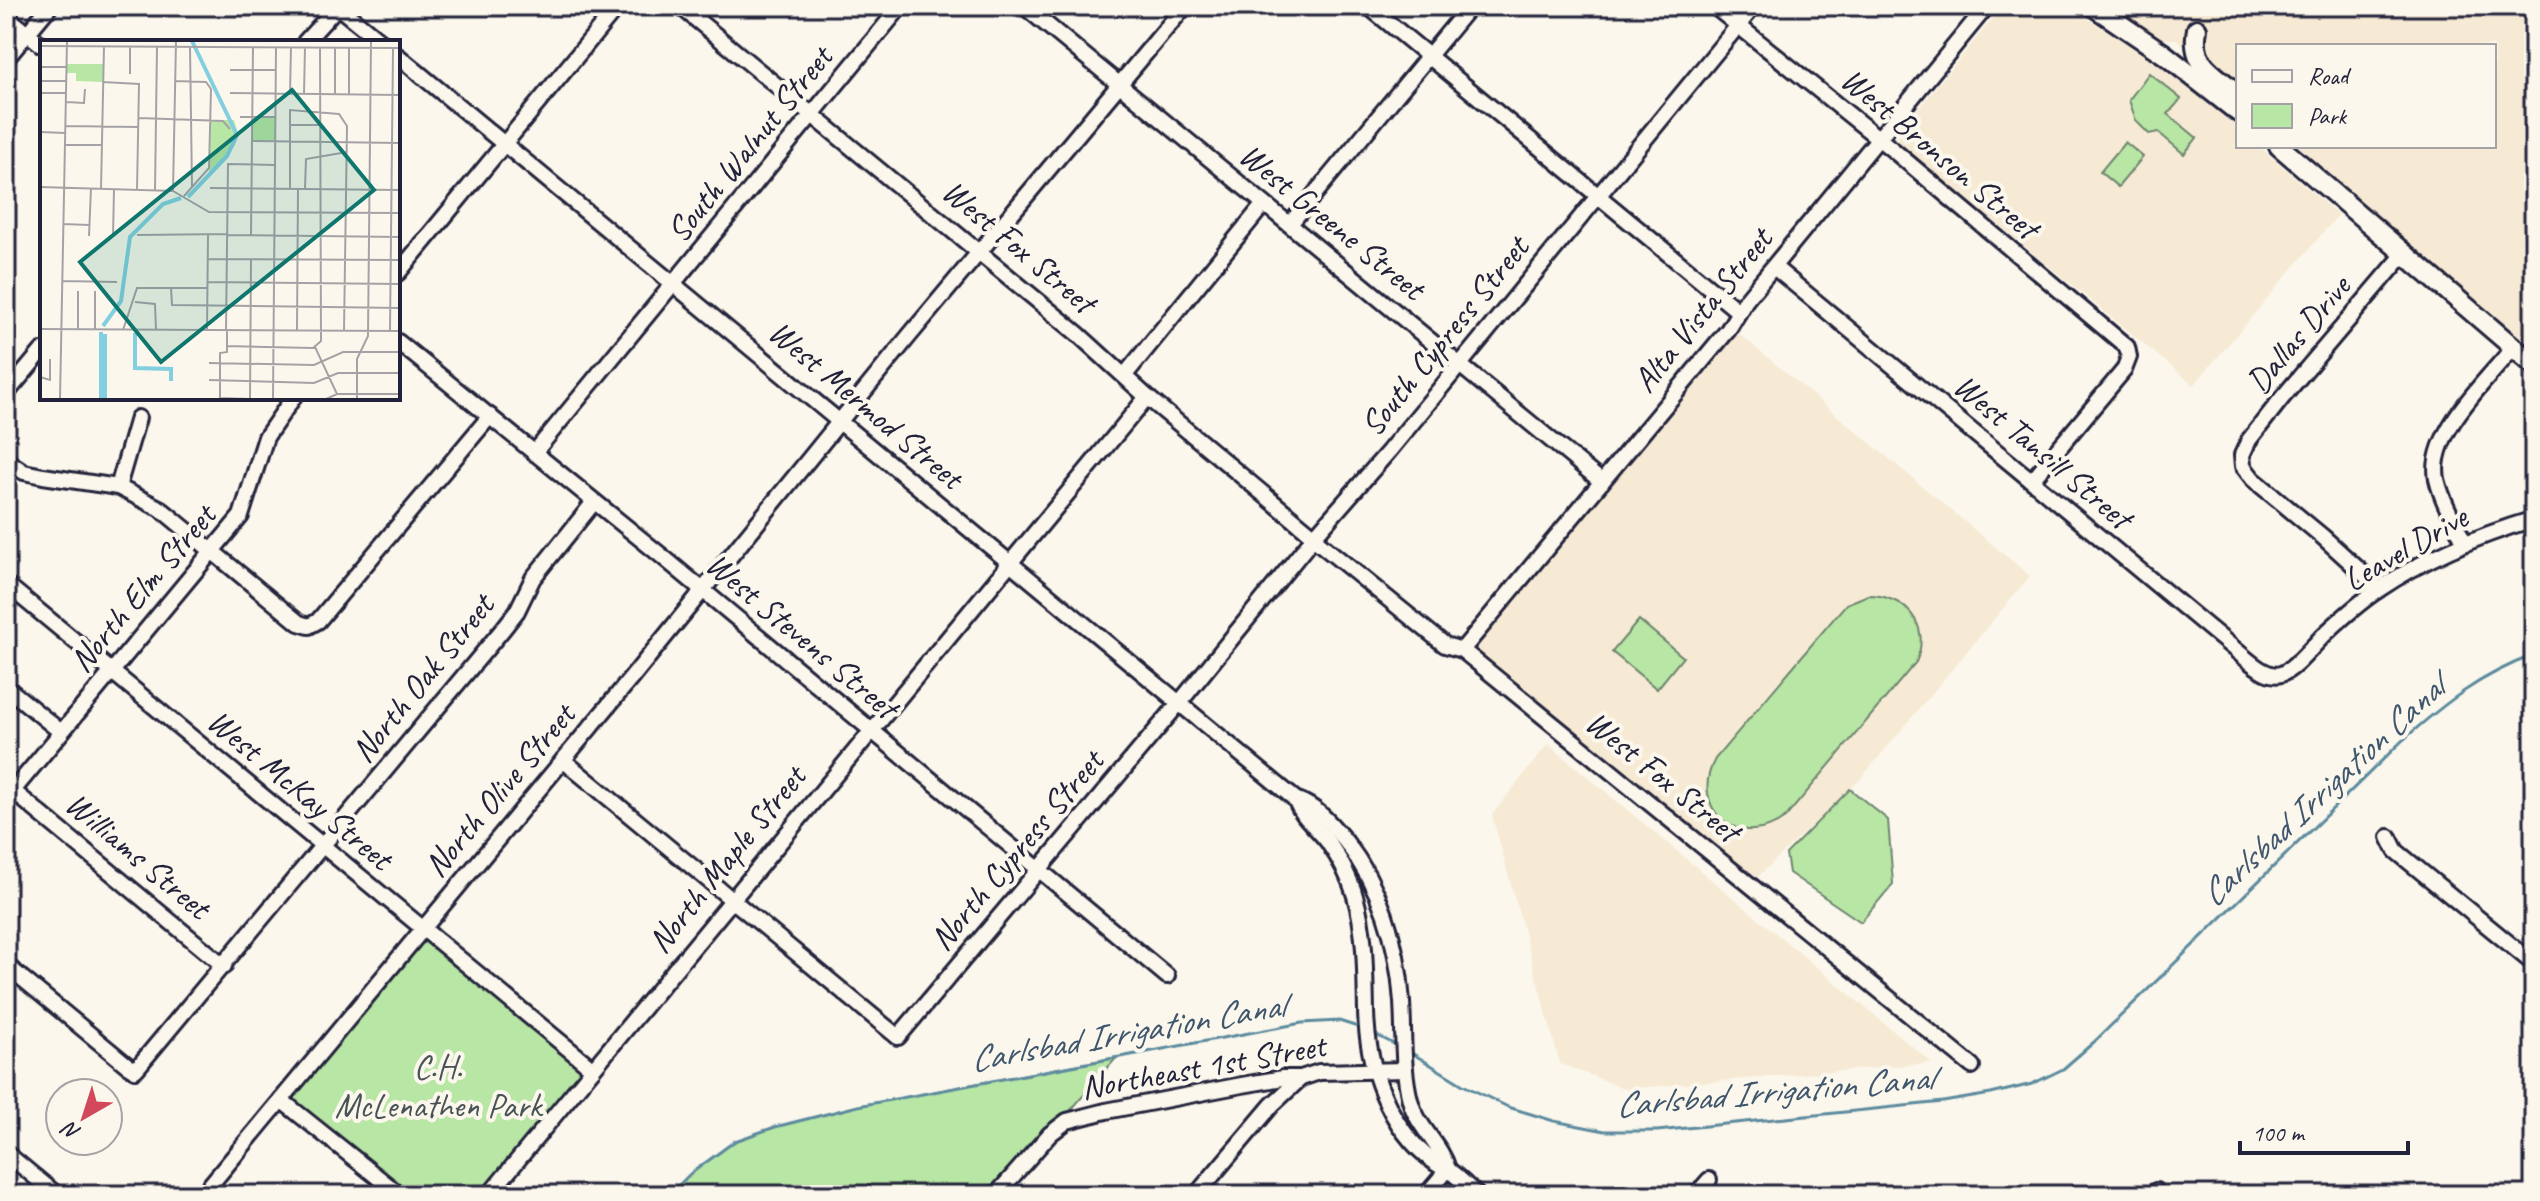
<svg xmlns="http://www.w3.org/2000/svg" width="2540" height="1201" viewBox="0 0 2540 1201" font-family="Caveat,sans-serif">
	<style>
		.built { fill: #f6ead4 }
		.green { fill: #b8e6a4; stroke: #6d8470; stroke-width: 2 }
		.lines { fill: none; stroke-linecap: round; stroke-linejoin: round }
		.stream { stroke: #5c8a9e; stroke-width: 3 }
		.minor-casing { stroke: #22223b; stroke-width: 20 }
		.major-casing { stroke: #22223b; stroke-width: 24 }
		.minor { stroke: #fbf7ec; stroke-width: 14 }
		.major { stroke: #fbf7ec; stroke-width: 18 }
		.labels { text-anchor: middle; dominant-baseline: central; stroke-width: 8; stroke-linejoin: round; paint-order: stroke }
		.street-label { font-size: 34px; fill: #22223b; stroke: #fbf7ec }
		.park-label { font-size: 34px; fill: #485355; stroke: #fbf7ec }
		.water-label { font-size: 36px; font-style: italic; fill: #3f566d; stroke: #fbf7ec }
		.inset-river { fill: none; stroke: #82cfe0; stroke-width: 4 }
		.inset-road { fill: none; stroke: #a4a2a5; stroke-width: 2 }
		.view { fill: #0f766e; fill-opacity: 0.15; stroke: #0f766e; stroke-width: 4 }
		.inset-edge { fill: none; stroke: #22223b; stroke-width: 4 }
	</style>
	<rect width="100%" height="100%" fill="#fbf7ec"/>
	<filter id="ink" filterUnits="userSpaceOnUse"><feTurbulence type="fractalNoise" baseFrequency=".0125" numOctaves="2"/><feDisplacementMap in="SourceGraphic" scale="16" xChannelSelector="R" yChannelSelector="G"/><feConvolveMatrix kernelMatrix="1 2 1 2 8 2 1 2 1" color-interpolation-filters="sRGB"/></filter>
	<g filter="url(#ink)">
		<g class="built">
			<path d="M 2003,6 L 2067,6 L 2116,36 L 2166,71 L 2238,128 L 2238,146 L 2259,146 L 2338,215 L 2194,385 L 1897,142 L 1899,132 Z"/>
			<path d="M 2111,6 L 2534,6 L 2534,349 L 2296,146 L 2494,146 L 2494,46 L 2238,46 L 2238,91 L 2176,39 L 2162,39 Z"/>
			<path d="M 1731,327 L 2030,576 L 1858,782 L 1749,885 L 1462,650 Z"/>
			<path d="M 1548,744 L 1932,1063 L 1627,1089 L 1560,1064 L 1492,815 Z"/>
		</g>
		<g class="green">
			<path d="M 2149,73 L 2181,99 L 2168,114 L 2197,138 L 2184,154 L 2158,132 L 2149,134 L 2136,121 L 2129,100 Z"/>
			<path d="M 2125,142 L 2143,157 L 2118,187 L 2100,172 Z"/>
			<path d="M 1868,595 C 1905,595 1932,625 1916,662 L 1785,818 C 1739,852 1688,809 1715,759 L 1846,604 Z"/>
			<path d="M 1639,620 L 1683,657 L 1657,689 L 1612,652 Z"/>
			<path d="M 1850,789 L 1888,820 L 1893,884 L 1861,922 L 1789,873 L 1786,854 Z"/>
			<path d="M 422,930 L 593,1069 L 489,1195 L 400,1195 L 281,1100 Z"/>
			<path d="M 1117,1057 L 997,1195 L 669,1195 L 690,1174 L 735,1141 L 775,1127 L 858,1106 Z"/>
		</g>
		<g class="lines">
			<g class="stream">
				<path d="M 1374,1034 L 1400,1047"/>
				<path d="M 1410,1052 L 1463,1085 L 1508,1107 L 1554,1121 L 1605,1131 L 1657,1131 L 1943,1102 L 1991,1094 L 2032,1084 L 2063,1069 L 2094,1042 L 2403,740 C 2445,703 2480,675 2534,655"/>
				<path d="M 669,1195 L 690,1174 L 735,1141 L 775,1127 L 858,1106 L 1302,1023 L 1339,1021 L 1364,1029"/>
			</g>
			<g class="minor-casing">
				<g id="minor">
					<path d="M 337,6 L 381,42"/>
					<path d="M 680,6 L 1078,334 L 1147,397 L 1315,537"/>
					<path d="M 1024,6 L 1602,482"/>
					<path d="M 1368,6 L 1739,312"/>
					<path d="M 1714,6 L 1893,150 L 2127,347 L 2129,357 L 2124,370 L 2032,480"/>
					<path d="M 6,16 L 42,45"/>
					<path d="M 305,42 L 338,6"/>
					<path d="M 398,56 L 1295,799 C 1318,807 1331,824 1346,842 C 1382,889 1398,944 1402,1002 C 1404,1035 1402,1068 1410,1100 C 1417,1127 1441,1144 1448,1169"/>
					<path d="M 6,59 L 50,6"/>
					<path d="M 1290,224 L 1470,6"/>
					<path d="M 1774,267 L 2244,657 C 2254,665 2268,678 2281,674 C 2295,670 2315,643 2326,633 C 2342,618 2360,602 2378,590 C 2425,558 2480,535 2534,519"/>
					<path d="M 398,273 L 618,6"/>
					<path d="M 398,342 L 663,557 L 1167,976"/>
					<path d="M 1125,375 L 1264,204"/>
					<path d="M 6,394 L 42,351"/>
					<path d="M 534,453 L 901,6"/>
					<path d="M 6,460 L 24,472 L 43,476 L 118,487 L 161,509 L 299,623 L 309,626 L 318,621 L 490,416"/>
					<path d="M 118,487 L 138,418"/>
					<path d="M 1313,538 L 1445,645 L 1462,650 L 1972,1066"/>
					<path d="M 2465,543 C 2455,523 2442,501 2437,479 C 2428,434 2487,380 2514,347"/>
					<path d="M 6,584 L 593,1069"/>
					<path d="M 2378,590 L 2368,578 L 2323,537 L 2253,479 L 2243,466 L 2242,455 L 2249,440 L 2282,398 L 2405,253"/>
					<path d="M 1462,650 L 1728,330 L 1746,300 L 1987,6"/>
					<path d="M 6,687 L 61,732"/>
					<path d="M 563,760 L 898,1037 L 1180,702 L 1313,538 L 1389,451 L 1754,6"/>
					<path d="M 13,791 L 224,966"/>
					<path d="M 6,799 L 241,516 L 266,437 L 293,398"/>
					<path d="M 1295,799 C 1304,820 1315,825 1328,842 C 1339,858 1350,878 1355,896 C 1366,934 1365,973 1366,1011 C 1367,1066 1388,1128 1434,1162 C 1439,1166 1445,1168 1450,1171 C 1459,1178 1468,1187 1477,1195"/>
					<path d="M 2389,837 L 2396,851 L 2534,964"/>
					<path d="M 6,965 L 127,1065 L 135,1070 L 137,1068 L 503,629 L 517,611 L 533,578 L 594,502"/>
					<path d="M 281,1100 L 400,1195"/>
					<path d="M 6,1153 L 57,1195"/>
					<path d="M 202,1195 L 633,676 L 909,336 L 1185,6"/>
					<path d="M 489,1195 L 1147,397"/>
					<path d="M 996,1195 L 1050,1134 L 1067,1121 L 1106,1111 L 1242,1085 L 1283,1078 L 1301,1078 L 1319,1072 L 1405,1070"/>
					<path d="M 1196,1195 L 1272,1105 L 1301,1078"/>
					<path d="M 1426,1195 L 1448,1169"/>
					<path d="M 1696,1195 L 1709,1180"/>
					<path d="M 2153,1195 L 2156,1191"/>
				</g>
			</g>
			<g class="major-casing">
				<g id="major">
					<path d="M 2093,6 L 2164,54 L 2238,112"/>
					<path d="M 2197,29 C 2190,65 2213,73 2238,94"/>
					<path d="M 2279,146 L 2534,365"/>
				</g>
			</g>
			<use href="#minor" class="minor"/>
			<use href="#major" class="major"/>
		</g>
	</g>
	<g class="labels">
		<g class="street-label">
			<text transform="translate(749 144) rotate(-51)">South Walnut Street</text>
			<text transform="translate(1940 153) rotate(40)">West Bronson Street</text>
			<text transform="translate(1332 221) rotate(39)">West Greene Street</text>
			<text transform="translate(1019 246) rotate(40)">West Fox Street</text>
			<text transform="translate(1702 310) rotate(-51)">Alta Vista Street</text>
			<text transform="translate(2298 334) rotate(-50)">Dallas Drive</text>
			<text transform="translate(1444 336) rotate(-51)">South Cypress Street</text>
			<text transform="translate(866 404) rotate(40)">West Mermod Street</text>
			<text transform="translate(2043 451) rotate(40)">West Tansill Street</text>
			<text transform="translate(2405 548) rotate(-30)">Leavel Drive</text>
			<text transform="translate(142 588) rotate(-50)">North Elm Street</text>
			<text transform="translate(802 635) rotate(40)">West Stevens Street</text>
			<text transform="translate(422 678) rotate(-51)">North Oak Street</text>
			<text transform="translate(1663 776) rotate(39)">West Fox Street</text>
			<text transform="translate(300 789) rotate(40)">West McKay Street</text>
			<text transform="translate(499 790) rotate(-50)">North Olive Street</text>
			<text transform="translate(1016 850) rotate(-50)">North Cypress Street</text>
			<text transform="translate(138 855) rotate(40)">Williams Street</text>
			<text transform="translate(726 859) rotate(-51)">North Maple Street</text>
			<text transform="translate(1203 1066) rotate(-10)">Northeast 1st Street</text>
		</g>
		<g class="park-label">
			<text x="438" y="1066">C.H.<tspan x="438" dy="39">McLenathen Park</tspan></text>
		</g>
		<g class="water-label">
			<text transform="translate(2322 791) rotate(-43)">Carlsbad Irrigation Canal</text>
			<text transform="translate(1127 1032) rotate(-10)">Carlsbad Irrigation Canal</text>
			<text transform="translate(1774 1091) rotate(-5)">Carlsbad Irrigation Canal</text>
		</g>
	</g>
	<g transform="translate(40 40)">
		<rect width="360" height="360" fill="#fbf7ec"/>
		<path d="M 27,24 L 63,24 L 63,42 L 36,41 L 36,33 L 26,33 ZM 212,77 L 236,77 L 236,101 L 212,101 ZM 171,80 L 194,80 L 197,91 L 195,105 L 169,138 Z" fill="#b8e6a4"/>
		<path class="inset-river" d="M 148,157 L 187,116 L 197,95 L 152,1M 63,286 L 81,261 L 90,197 L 123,164 L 141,158M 61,292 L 61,359M 95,293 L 95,328 L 131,329 L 131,341M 65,294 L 65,359"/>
		<path class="inset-road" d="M 0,6 L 360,8M 150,7 L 152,147M 0,27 L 27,27M 190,30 L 236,30M 90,34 L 90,6M 0,41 L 26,41M 135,41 L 166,42 L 171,49 L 169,128 L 144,156M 63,42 L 99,44 L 97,150M 0,53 L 26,53M 190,53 L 360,55M 250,54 L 251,7M 264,54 L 265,7M 295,55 L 295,8M 309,55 L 309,8M 26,62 L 44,63 L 45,49M 200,77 L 236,77M 99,78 L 183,81 L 190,89M 250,85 L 279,85M 25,86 L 99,87M 0,92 L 25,93M 212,101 L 360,103M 25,105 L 62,105M 0,147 L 134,151M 170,148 L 360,150M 61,149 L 64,6M 250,149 L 250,70 L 299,74 L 307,86 L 304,291M 265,149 L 266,119 L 307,112M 115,150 L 117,7M 133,151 L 169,172 L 360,173M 133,151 L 136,1M 23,184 L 49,185M 97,195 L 187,194M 187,195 L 360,197M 211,195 L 213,7M 49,196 L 51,148M 73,197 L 74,149M 167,219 L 360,220M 22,241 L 77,242M 167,242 L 360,244M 131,248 L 132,265 L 360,268M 95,262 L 115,264 L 116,290M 0,289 L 360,291M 38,289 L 38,251M 55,289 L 55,251M 83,290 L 97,248 L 167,248M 167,290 L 168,195M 186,290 L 188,124 L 235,125M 257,290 L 258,149M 350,291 L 353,8M 187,306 L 273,308 L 281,301 L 280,8M 275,307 L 297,354M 169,323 L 274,325 L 303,312 L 360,312M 0,337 L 10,340 L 10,319M 169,340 L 274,343 L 298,333 L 360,333M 180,358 L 210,359M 20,359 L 27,1M 180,359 L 180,313 L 187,312 L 187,290M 210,359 L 211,219M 233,359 L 236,7M 286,359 L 297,354 L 360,354M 317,359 L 317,319 L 328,296 L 331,1"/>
		<path class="view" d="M 252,50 L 334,150 L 121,322 L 40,222 Z"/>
		<rect width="360" height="360" class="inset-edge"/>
	</g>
	<rect width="2540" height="1201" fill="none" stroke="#fbf7ec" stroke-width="32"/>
	<rect x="16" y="16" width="2508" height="1169" fill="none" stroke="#22223b" stroke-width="3" filter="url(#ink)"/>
	<rect x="2236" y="44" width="260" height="104" fill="#fbf7ec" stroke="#a4a2a5" stroke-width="2"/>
	<rect x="2252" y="70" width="40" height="12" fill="#fbf7ec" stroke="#a4a2a5" stroke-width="2"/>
	<text x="2308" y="84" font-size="24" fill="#22223b">Road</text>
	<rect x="2252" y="104" width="40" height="24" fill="#b8e6a4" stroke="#a4a2a5" stroke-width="2"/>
	<text x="2308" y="124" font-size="24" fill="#22223b">Park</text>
	<g transform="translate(84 1117) rotate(219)"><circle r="38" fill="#fbf7ec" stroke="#a4a2a5" stroke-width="2"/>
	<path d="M0-6L14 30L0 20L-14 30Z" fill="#d1495b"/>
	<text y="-12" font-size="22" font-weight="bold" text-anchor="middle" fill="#22223b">N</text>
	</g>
	<path d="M2240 1141v12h168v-12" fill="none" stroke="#22223b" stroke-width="4"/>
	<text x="2252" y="1141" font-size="24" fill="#22223b" stroke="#fbf7ec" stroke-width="6" paint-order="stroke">100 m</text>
</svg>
